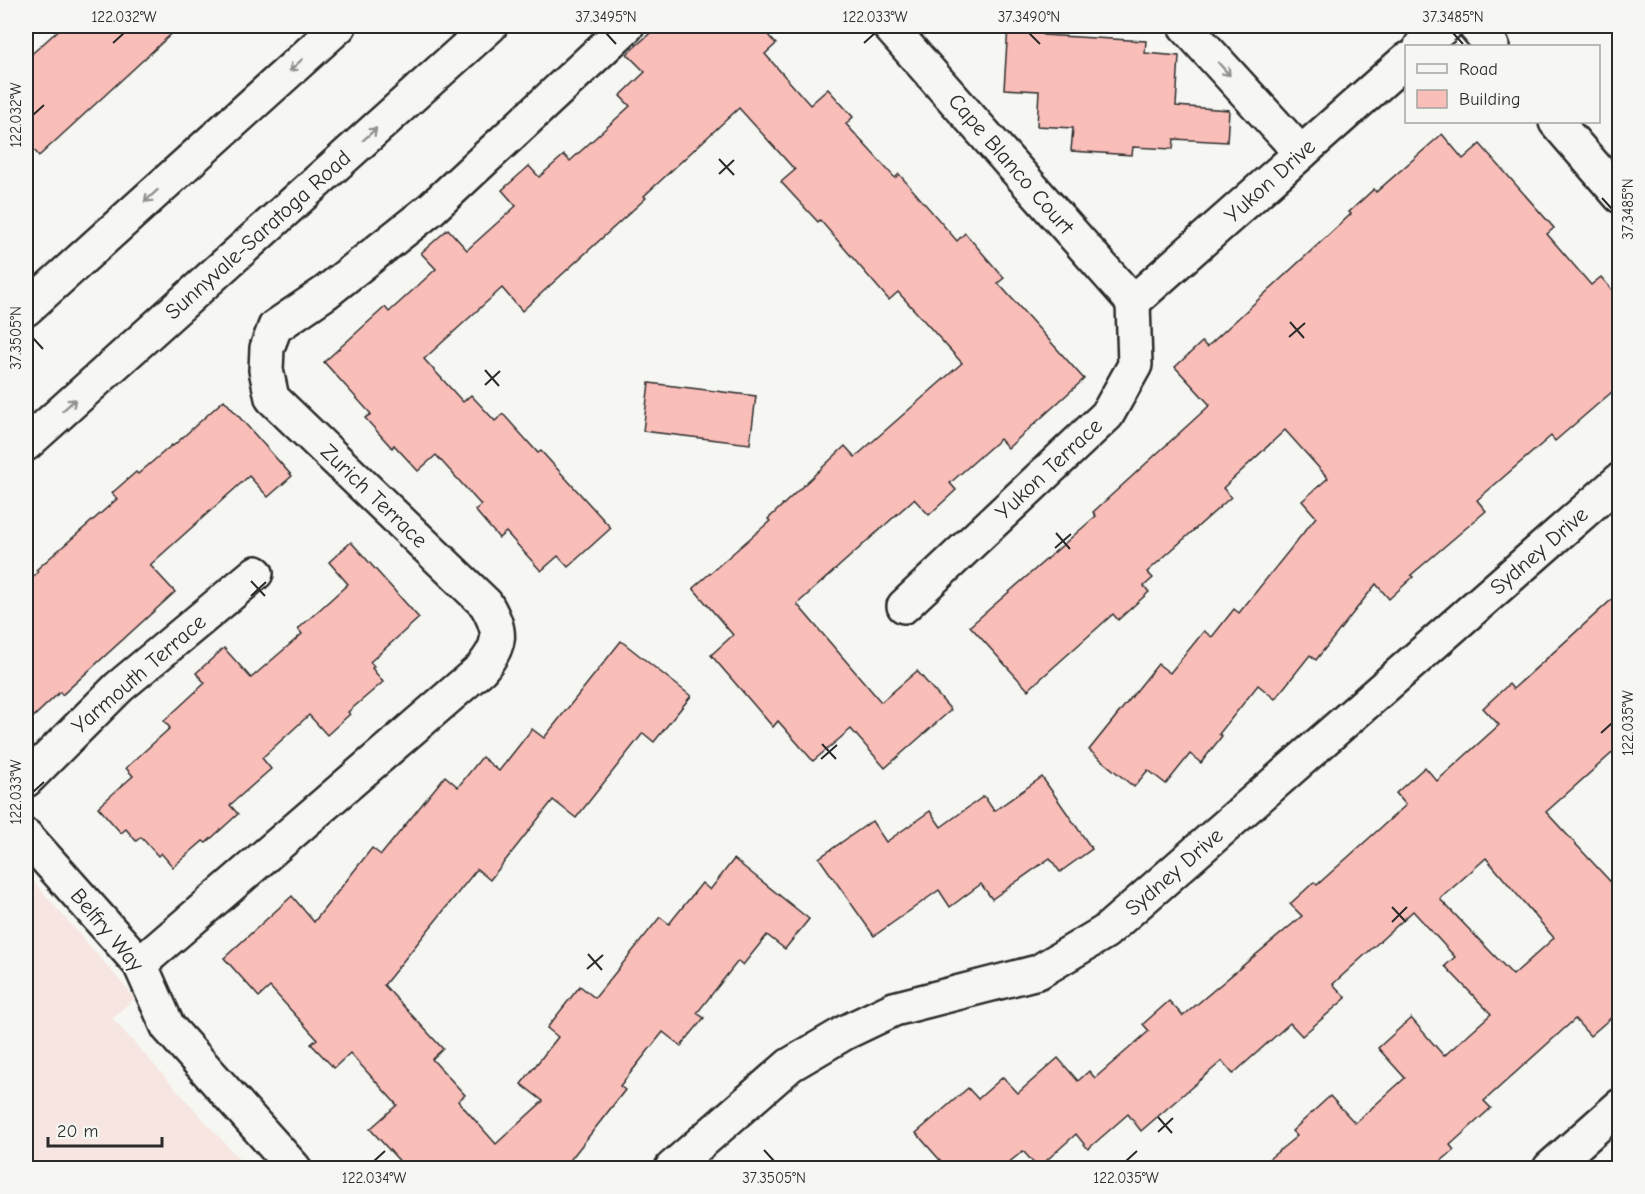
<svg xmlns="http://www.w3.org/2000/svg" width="1645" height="1194" viewBox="0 0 1645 1194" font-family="'Comic Neue',sans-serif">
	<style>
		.built { fill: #f7e5e1 }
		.building { fill: #fabeb9; stroke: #2b2b2b; stroke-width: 1.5; fill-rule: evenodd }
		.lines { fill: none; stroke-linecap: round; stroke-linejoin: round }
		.minor-casing { stroke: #2b2b2b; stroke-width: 38 }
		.major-casing { stroke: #2b2b2b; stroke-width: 38 }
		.minor { stroke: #f6f6f2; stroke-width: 33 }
		.major { stroke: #f6f6f2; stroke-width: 33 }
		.oneway { stroke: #90908e }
		.ticks { fill: none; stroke: #2b2b2b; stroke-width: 2 }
		.labels { text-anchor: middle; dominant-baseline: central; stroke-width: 4.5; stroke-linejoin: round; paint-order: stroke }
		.street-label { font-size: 22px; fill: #2b2b2b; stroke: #f6f6f2 }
		.neatline { fill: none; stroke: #2b2b2b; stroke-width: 2 }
		.ticks-label { font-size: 15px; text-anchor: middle; fill: #2b2b2b }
	</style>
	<rect width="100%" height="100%" fill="#f6f6f2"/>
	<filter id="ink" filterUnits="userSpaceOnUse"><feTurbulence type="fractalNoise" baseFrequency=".0167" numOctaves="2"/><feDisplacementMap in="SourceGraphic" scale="12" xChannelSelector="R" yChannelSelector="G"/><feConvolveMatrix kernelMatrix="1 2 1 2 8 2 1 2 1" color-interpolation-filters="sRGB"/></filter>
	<g filter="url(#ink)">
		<path class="built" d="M 26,873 L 135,998 L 112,1018 L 247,1168 L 26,1168 Z"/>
		<g class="building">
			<path d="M 63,26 L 180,26 L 39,156 L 26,140 L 26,59 Z"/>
			<path d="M 658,26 L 760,26 L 776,44 L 765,54 L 810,105 L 828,89 L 853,117 L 846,124 L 895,178 L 899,174 L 957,241 L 965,233 L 1004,278 L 998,283 L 1084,379 L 1008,448 L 1000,439 L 950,483 L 956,490 L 929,515 L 914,499 L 797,604 L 881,702 L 917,671 L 951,710 L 885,768 L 851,729 L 813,761 L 778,721 L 773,727 L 711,655 L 733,635 L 693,588 L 770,521 L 768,519 L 845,446 L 855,457 L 962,363 L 898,292 L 889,300 L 820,220 L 818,222 L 781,182 L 795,170 L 739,108 L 644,196 L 646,198 L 522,311 L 502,288 L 424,359 L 463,402 L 471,395 L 495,421 L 503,414 L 538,453 L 541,451 L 611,528 L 568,567 L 558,556 L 541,571 L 506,532 L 499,538 L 475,510 L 481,505 L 436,455 L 418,471 L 394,445 L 392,448 L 365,418 L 371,414 L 324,362 L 385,307 L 389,312 L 436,269 L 421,253 L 448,229 L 467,250 L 516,206 L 502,190 L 529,166 L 539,177 L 564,155 L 570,161 L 630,106 L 620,96 L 645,72 L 627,54 Z"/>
			<path d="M 1008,26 L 1044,26 L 1043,35 L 1146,41 L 1145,53 L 1179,56 L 1176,106 L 1229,110 L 1227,142 L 1174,139 L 1173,149 L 1133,147 L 1132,155 L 1071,151 L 1073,128 L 1037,126 L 1039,91 L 1004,89 Z"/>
			<path d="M 1442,134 L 1463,159 L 1480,144 L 1554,228 L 1547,234 L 1591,285 L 1601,277 L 1620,299 L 1620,385 L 1555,441 L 1551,436 L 1477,500 L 1486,511 L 1411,575 L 1413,577 L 1389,599 L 1376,584 L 1316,660 L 1310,655 L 1275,699 L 1258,685 L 1219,734 L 1222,736 L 1201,763 L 1190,754 L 1166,784 L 1148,770 L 1134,787 L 1089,750 L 1158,664 L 1170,673 L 1204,631 L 1212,637 L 1234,609 L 1239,613 L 1316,517 L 1302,501 L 1328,478 L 1285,430 L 1223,488 L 1231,497 L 1147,572 L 1153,578 L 1144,586 L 1149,592 L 1118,620 L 1113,614 L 1028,690 L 970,626 L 1096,516 L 1093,512 L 1210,405 L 1175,367 L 1202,342 L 1207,347 L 1351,214 L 1349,212 L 1374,189 L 1376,192 Z"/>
			<path d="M 649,383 L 756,396 L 750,444 L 643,431 Z"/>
			<path d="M 224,400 L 292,476 L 268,497 L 249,476 L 150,565 L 175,592 L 62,695 L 60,692 L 26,724 L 26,583 L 38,572 L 36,570 L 117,499 L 112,493 L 136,472 L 138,474 L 172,445 L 173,446 Z"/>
			<path d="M 351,542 L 419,618 L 370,662 L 374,666 L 372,668 L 383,682 L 348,712 L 350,714 L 327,735 L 309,715 L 262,758 L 271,769 L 230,805 L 238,814 L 206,843 L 203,841 L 173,867 L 161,853 L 158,856 L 141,837 L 136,841 L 126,829 L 121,833 L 98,807 L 133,776 L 126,768 L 170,728 L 164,721 L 205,683 L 196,673 L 224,648 L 251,678 L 302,634 L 298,629 L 348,584 L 329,562 Z"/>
			<path d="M 1620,592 L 1620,746 L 1546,812 L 1620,892 L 1620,1010 L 1590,1036 L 1575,1019 L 1484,1101 L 1491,1108 L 1450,1145 L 1454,1150 L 1433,1168 L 1258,1168 L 1297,1136 L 1292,1131 L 1330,1096 L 1355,1123 L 1405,1078 L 1378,1048 L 1411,1018 L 1444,1056 L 1491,1014 L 1445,966 L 1455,957 L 1413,911 L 1333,984 L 1346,998 L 1302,1036 L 1290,1023 L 1233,1074 L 1222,1061 L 1141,1131 L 1128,1114 L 1088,1149 L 1076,1134 L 1038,1168 L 1023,1151 L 1002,1168 L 947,1168 L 916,1133 L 968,1088 L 978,1099 L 1003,1077 L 1018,1093 L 1058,1058 L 1078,1081 L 1089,1071 L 1095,1078 L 1149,1031 L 1143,1024 L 1169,1001 L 1183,1016 L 1302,916 L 1290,904 L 1314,882 L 1317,885 L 1406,805 L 1396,793 L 1425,767 L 1437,781 L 1499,725 L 1483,708 L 1509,684 L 1513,689 ZM 1486,858 L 1554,938 L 1513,975 L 1440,899 Z"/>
			<path d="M 621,641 L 691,696 L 654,742 L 643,733 L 576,818 L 553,800 L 490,880 L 477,869 L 384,985 L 443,1049 L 432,1059 L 465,1095 L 458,1101 L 496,1144 L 543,1101 L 521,1084 L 558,1037 L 547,1028 L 580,986 L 595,998 L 660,917 L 669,924 L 702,883 L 710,890 L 734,859 L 809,919 L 785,949 L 767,935 L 743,965 L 738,961 L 697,1013 L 704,1018 L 681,1046 L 663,1032 L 620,1086 L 625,1090 L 564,1168 L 406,1168 L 370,1129 L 397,1105 L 350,1053 L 334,1068 L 311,1044 L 317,1039 L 270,987 L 259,997 L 224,958 L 292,896 L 314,922 L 372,848 L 381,855 L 445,776 L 458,787 L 482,757 L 499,771 L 532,729 L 544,738 Z"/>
			<path d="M 1042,777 L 1092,849 L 1060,872 L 1050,858 L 992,899 L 981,884 L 950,907 L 939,890 L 874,936 L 819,858 L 872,821 L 886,842 L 930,811 L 941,827 L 984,796 L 994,811 Z"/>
		</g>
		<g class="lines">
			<g class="minor-casing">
				<g id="minor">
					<path d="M 889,26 L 1133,302"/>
					<path d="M 1185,26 L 1301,153"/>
					<path d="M 1475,26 L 1492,46"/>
					<path d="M 1421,46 L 1445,26"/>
					<path d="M 1556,122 L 1620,196"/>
					<path d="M 1133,302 L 1406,60"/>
					<path d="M 904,606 L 1107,415 L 1135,365 L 1133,302"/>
					<path d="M 26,780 L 119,687 L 256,573"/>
					<path d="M 26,836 L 140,964 L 168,1027 L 294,1168"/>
					<path d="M 140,964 L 481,669 C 502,644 502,632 486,604 L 272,398 L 266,370 L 267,348 L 275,327 L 325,293 L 431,209 L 627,26"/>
					<path d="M 672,1168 L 790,1065 L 846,1032 L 894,1009 L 1038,972 L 1105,932 L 1620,480"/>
					<path d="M 1550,1168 L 1620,1106"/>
				</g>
			</g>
			<g class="major-casing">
				<g id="major">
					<path d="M 26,309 L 339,26"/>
					<path d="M 26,444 L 490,26"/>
				</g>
			</g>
			<use href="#minor" class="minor"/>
			<use href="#major" class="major"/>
		</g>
		<defs><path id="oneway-shaft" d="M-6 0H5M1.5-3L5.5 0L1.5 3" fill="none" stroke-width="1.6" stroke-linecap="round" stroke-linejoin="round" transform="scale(1.5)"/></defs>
		<g class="oneway">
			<use href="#oneway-shaft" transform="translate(296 65) rotate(138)"/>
			<use href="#oneway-shaft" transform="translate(1224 69) rotate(48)"/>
			<use href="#oneway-shaft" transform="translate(370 134) rotate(-42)"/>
			<use href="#oneway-shaft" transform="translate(151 196) rotate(138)"/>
			<use href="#oneway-shaft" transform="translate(69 405) rotate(-42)"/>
		</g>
	</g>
	<path class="ticks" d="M 606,33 L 616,44M 1029,33 L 1040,44M 1453,33 L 1463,44M 113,43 L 124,33M 864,43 L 875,33M 33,115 L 44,105M 719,159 L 734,175M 719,174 L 734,160M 1602,198 L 1612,209M 1290,322 L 1304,338M 1289,337 L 1305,323M 33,338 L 43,349M 485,370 L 499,386M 485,385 L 500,371M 1056,533 L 1070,549M 1055,548 L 1071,534M 251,581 L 265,596M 251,596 L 266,582M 1601,733 L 1612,723M 822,744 L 836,759M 821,759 L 837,745M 33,792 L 44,782M 1392,907 L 1406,922M 1392,922 L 1407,907M 588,954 L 602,970M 587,969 L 603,955M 1158,1117 L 1172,1133M 1158,1132 L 1173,1118M 764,1150 L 774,1161M 374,1161 L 385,1151M 1126,1161 L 1137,1151"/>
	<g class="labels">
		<g class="street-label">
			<text transform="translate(1011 164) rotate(49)">Cape Blanco Court</text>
			<text transform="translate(1270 181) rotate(-42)">Yukon Drive</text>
			<text transform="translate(258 235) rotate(-42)">Sunnyvale-Saratoga Road</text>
			<text transform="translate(1049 469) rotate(-43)">Yukon Terrace</text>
			<text transform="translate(374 496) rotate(44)">Zurich Terrace</text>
			<text transform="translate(1539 551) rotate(-41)">Sydney Drive</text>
			<text transform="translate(139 674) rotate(-41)">Yarmouth Terrace</text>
			<text transform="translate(1174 872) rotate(-41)">Sydney Drive</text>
			<text transform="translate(107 930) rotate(50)">Belfry Way</text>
		</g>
	</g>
	<rect width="1645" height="1194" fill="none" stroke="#f6f6f2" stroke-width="66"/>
	<rect x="1405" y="45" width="195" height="78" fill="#f6f6f2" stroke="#a5a5a2" stroke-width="1.5"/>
	<rect x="1417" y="64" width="30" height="9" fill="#f6f6f2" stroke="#a5a5a2" stroke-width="1.5"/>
	<text x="1459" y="75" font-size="18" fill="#2b2b2b">Road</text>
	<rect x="1417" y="90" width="30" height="18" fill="#fabeb9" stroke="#a5a5a2" stroke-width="1.5"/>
	<text x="1459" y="105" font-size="18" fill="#2b2b2b">Building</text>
	<path d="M48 1137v9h114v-9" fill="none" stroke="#2b2b2b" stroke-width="3"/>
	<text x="57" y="1137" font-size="18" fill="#2b2b2b" stroke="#f6f6f2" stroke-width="4.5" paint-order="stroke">20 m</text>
	<rect x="33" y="33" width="1579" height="1128" class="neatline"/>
	<g class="ticks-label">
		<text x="124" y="22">122.032°W</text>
		<text x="606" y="22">37.3495°N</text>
		<text x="875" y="22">122.033°W</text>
		<text x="1029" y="22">37.3490°N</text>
		<text x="1453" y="22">37.3485°N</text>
		<text transform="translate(16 115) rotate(-90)" y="5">122.032°W</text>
		<text transform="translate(1628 209) rotate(-90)" y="5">37.3485°N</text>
		<text transform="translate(16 338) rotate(-90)" y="5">37.3505°N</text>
		<text transform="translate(1628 723) rotate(-90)" y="5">122.035°W</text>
		<text transform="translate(16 792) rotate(-90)" y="5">122.033°W</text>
		<text x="374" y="1183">122.034°W</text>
		<text x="774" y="1183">37.3505°N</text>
		<text x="1126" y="1183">122.035°W</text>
	</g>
</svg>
